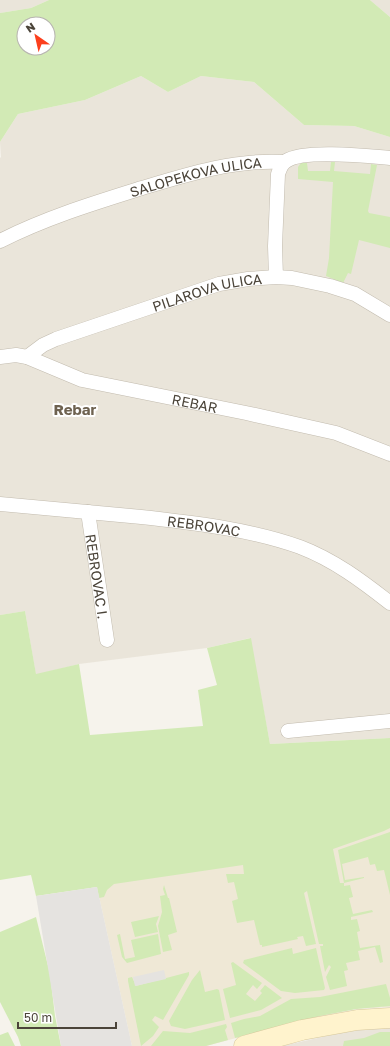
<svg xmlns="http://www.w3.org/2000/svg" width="390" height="1046" viewBox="0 0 390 1046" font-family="'Golos Text',sans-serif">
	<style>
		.residential { fill: #eae5da }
		.education { fill: #efe8d6 }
		.green { fill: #d2eab5; fill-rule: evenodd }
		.parking { fill: #e5e3e0 }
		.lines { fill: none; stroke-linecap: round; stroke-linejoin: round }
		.minor-casing { stroke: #c2bbae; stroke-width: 15 }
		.secondary-casing { stroke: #d6c79b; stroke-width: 21 }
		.minor { stroke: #fff; stroke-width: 14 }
		.secondary { stroke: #fff3cd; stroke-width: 20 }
		.labels { text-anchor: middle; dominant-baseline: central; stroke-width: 4; stroke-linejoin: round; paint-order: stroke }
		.street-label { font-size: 14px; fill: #4b4439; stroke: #fff }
		.neighbourhood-label { font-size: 15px; font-weight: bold; fill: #6e6250; stroke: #fff }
	</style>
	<rect width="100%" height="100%" fill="#f6f3ec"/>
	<g class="residential">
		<path d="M 0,0 L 49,0 L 31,8 L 0,13 Z"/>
		<path d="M 370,0 L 390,0 L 390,17 Z"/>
		<path d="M 141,76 L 168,92 L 201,76 L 254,82 L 304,125 L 354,126 L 390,137 L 390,738 L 270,744 L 250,638 L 207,648 L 79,664 L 36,675 L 25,611 L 0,615 L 0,158 L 1,157 L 0,142 L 18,114 L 85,100 Z"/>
		<path d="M 390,1027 L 390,1046 L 282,1046 L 340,1033 L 372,1028 Z"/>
	</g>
	<path class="education" d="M 390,809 L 390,1007 L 356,1009 L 320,1016 L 206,1046 L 132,1046 L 97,887 Z"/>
	<g class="green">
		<path d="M 49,0 L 370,0 L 390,17 L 390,137 L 354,126 L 304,125 L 254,82 L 201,76 L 168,92 L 141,76 L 85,100 L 18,114 L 0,142 L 0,13 L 31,8 ZM 24,24 L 48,24 L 48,48 L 24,48 Z"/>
		<path d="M 331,162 L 335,162 L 334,171 L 370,174 L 371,164 L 377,165 L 368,211 L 369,213 L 390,217 L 390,248 L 359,240 L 351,274 L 348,273 L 343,283 L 326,276 L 329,258 L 333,182 L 298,179 L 298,167 L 301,163 L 307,163 L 308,171 L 330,171 Z"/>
		<path d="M 25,611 L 36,674 L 79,664 L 90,735 L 203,726 L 198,690 L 217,685 L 207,648 L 251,638 L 270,744 L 390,738 L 390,828 L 384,831 L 333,849 L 340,883 L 344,883 L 338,850 L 390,832 L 390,895 L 384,870 L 377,871 L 375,864 L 370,865 L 368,857 L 342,864 L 345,880 L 364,877 L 364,878 L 344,883 L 344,886 L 350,885 L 353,897 L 349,898 L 353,914 L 372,910 L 373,912 L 351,917 L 351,920 L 357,919 L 360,931 L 357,932 L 360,948 L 380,945 L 383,962 L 380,963 L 375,947 L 358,951 L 360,960 L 346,963 L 348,970 L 344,971 L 347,986 L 330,990 L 326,977 L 331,967 L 329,965 L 325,972 L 320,946 L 323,946 L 323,944 L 319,944 L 307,891 L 304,893 L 316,944 L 306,946 L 303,936 L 297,937 L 298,939 L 262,947 L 262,945 L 260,945 L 254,920 L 237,923 L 232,901 L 238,899 L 234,882 L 228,883 L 226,874 L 244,874 L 243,865 L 114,884 L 107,890 L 104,897 L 99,898 L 97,887 L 36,896 L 31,875 L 0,880 L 0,615 Z"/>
		<path d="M 164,885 L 168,898 L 169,898 L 177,932 L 168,935 L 172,950 L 163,952 L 158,926 L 162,912 L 160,896 L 165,895 L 163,889 Z"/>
		<path d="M 159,916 L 156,924 L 158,932 L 135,937 L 131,922 Z"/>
		<path d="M 36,917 L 50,974 L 55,1016 L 61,1046 L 21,1046 L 18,1037 L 0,1002 L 0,932 Z"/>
		<path d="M 120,934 L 125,959 L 135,957 L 131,940 L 158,934 L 161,954 L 127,963 L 122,957 L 117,935 Z"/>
		<path d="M 292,948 L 293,954 L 316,948 L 325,988 L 324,990 L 295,993 L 281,991 L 243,963 L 244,960 Z"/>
		<path d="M 233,962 L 262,983 L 257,989 L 253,985 L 246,994 L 255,1001 L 262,993 L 260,991 L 265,985 L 282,998 L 261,1010 L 230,1018 L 223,989 L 236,985 L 231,963 Z"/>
		<path d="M 200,970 L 205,992 L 217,989 L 219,990 L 225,1020 L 185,1029 L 171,1026 L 169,1021 L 192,980 Z"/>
		<path d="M 189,972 L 189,975 L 163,1020 L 155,1016 L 152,1020 L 159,1027 L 153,1036 L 141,1046 L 128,981 L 128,978 L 132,977 L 136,986 Z"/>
		<path d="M 386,984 L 390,998 L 390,1006 L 356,1009 L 320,1016 L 235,1038 L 231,1023 L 244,1019 L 260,1016 L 291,999 L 320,997 Z"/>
		<path d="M 226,1024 L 227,1027 L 225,1030 L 228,1040 L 206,1046 L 151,1046 L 163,1031 L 190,1033 Z"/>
		<path d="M 8,1032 L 15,1046 L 0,1046 L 0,1035 Z"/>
		<path d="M 380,1032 L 390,1032 L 390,1046 L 343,1046 L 344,1041 L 364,1038 Z"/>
	</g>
	<g class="parking">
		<path d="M 97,887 L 132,1046 L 61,1046 L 36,896 Z"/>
		<path d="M 164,970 L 166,979 L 135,986 L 133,977 Z"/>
	</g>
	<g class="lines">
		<g class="minor-casing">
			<g id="minor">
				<path id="s1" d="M 0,241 C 45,218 94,203 142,188 C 188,174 236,159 284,162"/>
				<path d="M 276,277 L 275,246 L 278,174 C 280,169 281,164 286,161 C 303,149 368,156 390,158"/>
				<path id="s2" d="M 0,357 L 16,355 L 27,357 L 82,380 L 246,413 L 336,433 L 390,454"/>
				<path id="s3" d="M 27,357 L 43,345 L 56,339 L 219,284 L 248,279 L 276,277 L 292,278 L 330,286 L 355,294 L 390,315"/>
				<path id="s4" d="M 0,504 C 51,509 101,513 151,518 C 202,524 252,530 300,547 C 334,560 362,581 390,603"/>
				<path id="s5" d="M 88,512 L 107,640"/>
				<path d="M 288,731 L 390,721"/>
			</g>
		</g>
		<g class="secondary-casing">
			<path id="secondary" d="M 244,1046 L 302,1030 L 357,1020 L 390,1018"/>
		</g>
		<use href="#minor" class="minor"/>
		<use href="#secondary" class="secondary"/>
	</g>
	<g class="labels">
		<g class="street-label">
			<text stroke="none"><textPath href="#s1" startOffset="207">SALOPEKOVA ULICA</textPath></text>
			<text stroke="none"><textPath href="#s3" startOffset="193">PILAROVA ULICA</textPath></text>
			<text stroke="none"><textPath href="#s2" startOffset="202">REBAR</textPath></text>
			<text stroke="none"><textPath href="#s4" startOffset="205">REBROVAC</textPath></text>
			<text stroke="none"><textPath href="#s5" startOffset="65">REBROVAC I.</textPath></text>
		</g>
		<g class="neighbourhood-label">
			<text x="75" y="409">Rebar</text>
		</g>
	</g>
	<g transform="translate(36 36) rotate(326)"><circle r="19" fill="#ffffff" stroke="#b7b4b0"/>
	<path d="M0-3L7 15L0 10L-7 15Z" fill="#fc3f1d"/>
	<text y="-6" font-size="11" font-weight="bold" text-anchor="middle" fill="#4b4439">N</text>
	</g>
	<path d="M18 1022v6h98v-6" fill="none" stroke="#4b4439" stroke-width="2"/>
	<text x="24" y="1022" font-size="12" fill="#4b4439" stroke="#ffffff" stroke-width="3" paint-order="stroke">50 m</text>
</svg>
